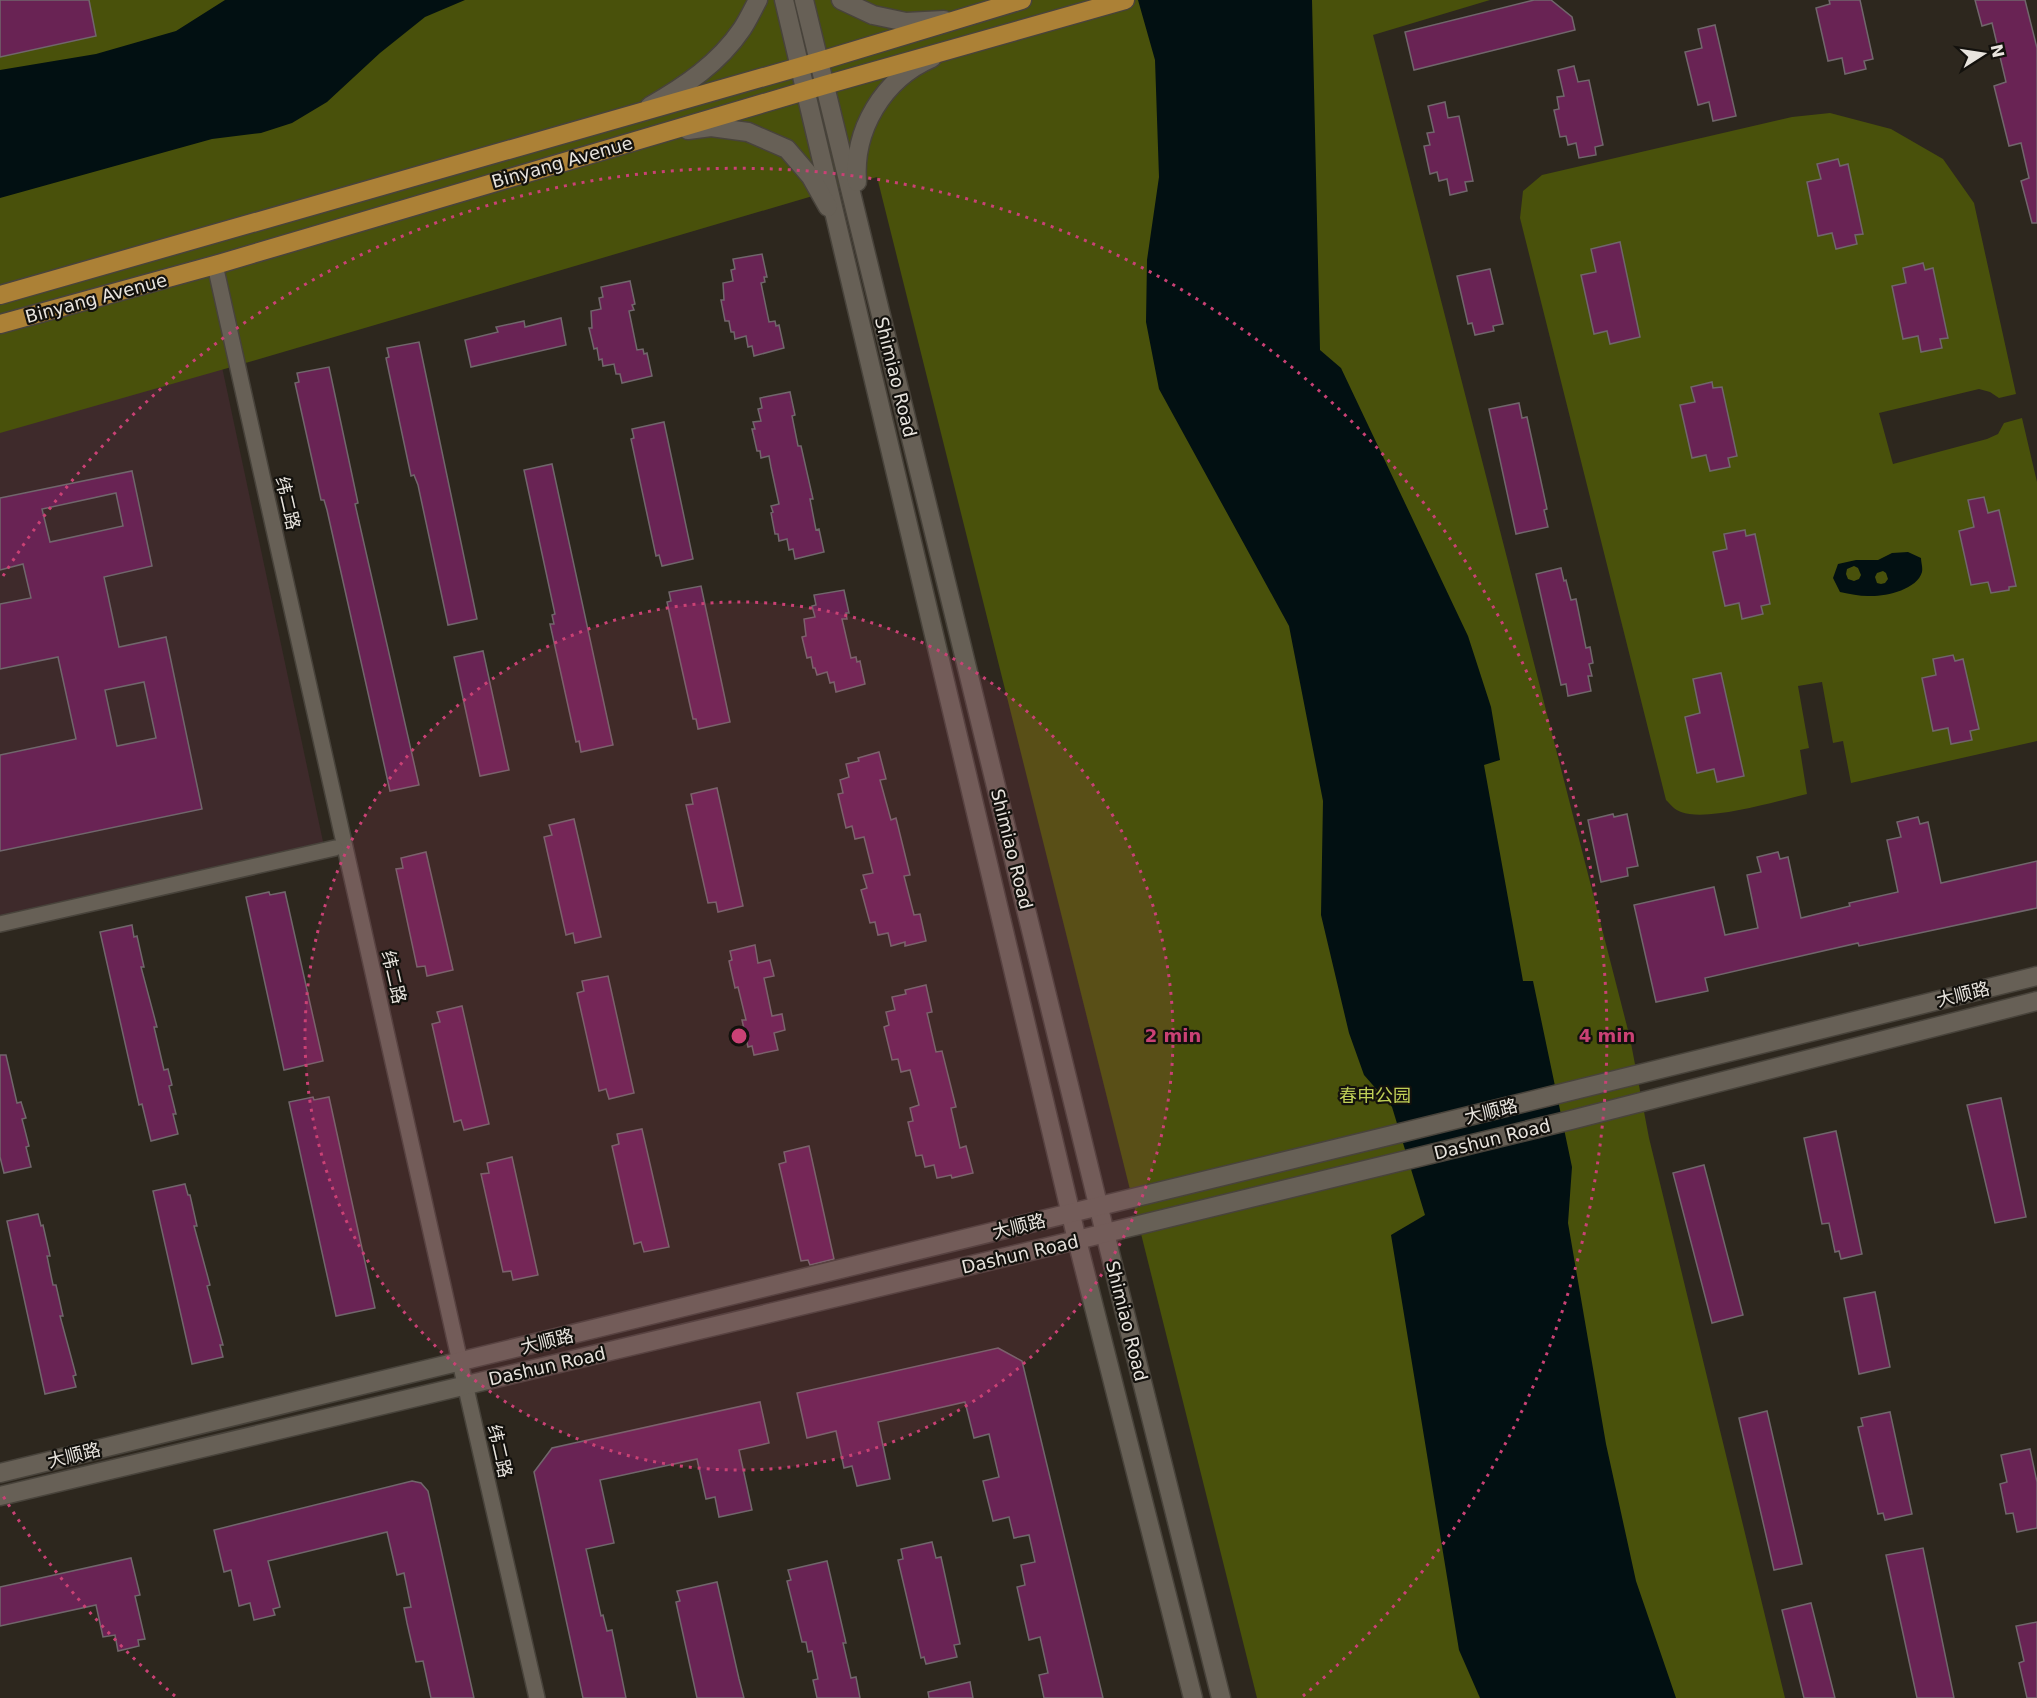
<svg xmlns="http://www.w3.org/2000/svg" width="2037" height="1698" viewBox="0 0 2037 1698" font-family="'DejaVu Sans','Noto Sans SC',sans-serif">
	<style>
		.commercial { fill: #3e2a2b }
		.green { fill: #49510b }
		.water { fill: #021012; fill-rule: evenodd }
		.building { fill: #692354; stroke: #71666c; stroke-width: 1.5; fill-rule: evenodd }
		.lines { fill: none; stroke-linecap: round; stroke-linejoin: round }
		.minor-casing { stroke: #48433b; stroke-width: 18 }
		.tertiary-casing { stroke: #48433b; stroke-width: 21 }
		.trunk-casing { stroke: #48433b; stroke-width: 21 }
		.minor { stroke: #676056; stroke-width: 15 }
		.tertiary { stroke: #676056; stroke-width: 18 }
		.trunk { stroke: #ac8136; stroke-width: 18 }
		.ring { fill: none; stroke: #ca4175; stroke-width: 3; stroke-dasharray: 3 6 }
		.labels { text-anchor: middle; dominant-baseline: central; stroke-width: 4.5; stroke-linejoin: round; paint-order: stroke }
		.street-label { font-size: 18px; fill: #e8e4de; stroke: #13110d }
		.park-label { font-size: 18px; fill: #c0d057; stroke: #13110d }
		.centre { fill: #ca4175; stroke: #13110d; stroke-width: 3 }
		.ring-label { font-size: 18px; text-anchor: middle; font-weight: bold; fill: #ca4175; stroke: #13110d; stroke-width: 4.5; stroke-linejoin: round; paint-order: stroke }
	</style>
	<rect width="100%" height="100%" fill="#2d271e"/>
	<path class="commercial" d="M 218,348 L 325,851 L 0,921 L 0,411 Z"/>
	<g class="green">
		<path d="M 0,0 L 1490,0 L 1373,35 L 1630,1038 L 1649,1138 L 1785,1698 L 1257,1698 L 877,177 L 256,360 L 0,433 Z"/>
		<path d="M 1830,113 L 1891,129 L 1943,159 L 1974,203 L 2016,394 L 1999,398 L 1990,392 L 1979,389 L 1879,413 L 1893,464 L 1987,439 L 1998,434 L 2004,423 L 2022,418 L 2037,482 L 2037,741 L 1851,783 L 1843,741 L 1833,743 L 1822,682 L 1798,686 L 1809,748 L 1800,750 L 1807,794 C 1777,801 1708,822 1681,812 C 1675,810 1671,805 1666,800 L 1520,218 L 1523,191 L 1542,175 L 1792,117 Z"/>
	</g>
	<g class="water">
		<path d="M 225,0 L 465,0 L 425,17 L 380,53 L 327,102 L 292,123 L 261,133 L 212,139 L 0,198 L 0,70 L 96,54 L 176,31 Z"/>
		<path d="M 1138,0 L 1312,0 L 1320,350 L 1341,368 L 1468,636 L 1491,707 L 1500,760 L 1484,765 L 1523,981 L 1533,981 L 1572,1167 L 1568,1223 L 1606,1444 L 1636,1581 L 1676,1698 L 1480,1698 L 1459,1650 L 1391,1235 L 1425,1215 L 1392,1107 L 1364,1075 L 1349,1033 L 1321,915 L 1323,801 L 1289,626 L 1159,389 L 1146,322 L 1147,260 L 1159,177 L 1155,60 Z"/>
		<path d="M 1908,552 L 1921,558 C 1921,562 1923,568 1922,572 C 1917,590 1884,597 1868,596 C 1859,596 1850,594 1840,592 L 1833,578 L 1838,564 L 1856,560 L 1878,560 L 1892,553 ZM 1854,566 L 1858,568 L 1861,575 L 1859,579 L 1854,581 L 1848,579 L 1846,574 L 1847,569 ZM 1883,571 L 1886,573 L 1888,579 L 1885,583 L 1881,584 L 1877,583 L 1875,577 L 1877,573 Z"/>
	</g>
	<g class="building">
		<path d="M 0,0 L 89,0 L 96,36 L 0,57 Z"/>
		<path d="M 1534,0 L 1551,0 L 1572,17 L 1575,30 L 1414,70 L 1405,32 Z"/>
		<path d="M 1829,0 L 1860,0 L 1873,59 L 1864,61 L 1866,69 L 1845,74 L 1842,58 L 1828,61 L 1816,8 L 1830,4 Z"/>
		<path d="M 1975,0 L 2025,0 L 2037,48 L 2037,223 L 2032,223 L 2021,181 L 2029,178 L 2021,143 L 2009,146 L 1994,86 L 2006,82 L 1992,23 L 1982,26 Z"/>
		<path d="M 1715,25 L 1736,116 L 1713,121 L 1709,102 L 1698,105 L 1685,52 L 1702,48 L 1698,29 Z"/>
		<path d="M 1574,66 L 1578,82 L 1589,80 L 1603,145 L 1595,147 L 1596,155 L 1579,158 L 1576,143 L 1568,145 L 1566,136 L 1560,137 L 1554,110 L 1559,109 L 1557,97 L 1564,96 L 1558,70 Z"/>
		<path d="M 1445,102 L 1448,118 L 1459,116 L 1473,181 L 1465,182 L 1467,191 L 1450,195 L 1447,179 L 1439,181 L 1437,172 L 1430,174 L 1424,146 L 1430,145 L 1427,133 L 1434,132 L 1428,106 Z"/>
		<path d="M 1838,159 L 1840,166 L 1848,164 L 1863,234 L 1855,235 L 1857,244 L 1836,249 L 1832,233 L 1818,236 L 1807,182 L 1821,179 L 1817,164 Z"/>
		<path d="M 1620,242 L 1640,337 L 1610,344 L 1607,331 L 1594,334 L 1581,275 L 1596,272 L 1591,249 Z"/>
		<path d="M 762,254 L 767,277 L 764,277 L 765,282 L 761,283 L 769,322 L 775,321 L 776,326 L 779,325 L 784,348 L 754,356 L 752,346 L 748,347 L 746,336 L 735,339 L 734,332 L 731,332 L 729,321 L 725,321 L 721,300 L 724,300 L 723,283 L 733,281 L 731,270 L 735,269 L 733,259 Z"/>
		<path d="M 1923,263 L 1925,270 L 1933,268 L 1948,338 L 1940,339 L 1942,348 L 1921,352 L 1918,336 L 1903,339 L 1892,286 L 1906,283 L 1903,268 Z"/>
		<path d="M 1490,269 L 1503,324 L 1493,326 L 1494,331 L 1475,335 L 1472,323 L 1468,324 L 1457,276 Z"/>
		<path d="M 630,281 L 635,304 L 632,305 L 634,310 L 629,311 L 637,350 L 643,349 L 644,354 L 647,353 L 652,376 L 622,383 L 620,374 L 616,374 L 614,364 L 603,366 L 602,359 L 599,360 L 597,348 L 594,349 L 589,328 L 592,328 L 591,311 L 601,309 L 599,298 L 603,297 L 601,287 Z"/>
		<path d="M 561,318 L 566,345 L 471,367 L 465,340 L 498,332 L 496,327 L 524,321 L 525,327 Z"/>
		<path d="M 419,342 L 477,619 L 448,625 L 418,485 L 414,475 L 411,476 L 386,358 L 389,357 L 387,348 Z"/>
		<path d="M 329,367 L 358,503 L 355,504 L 419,785 L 390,791 L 327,510 L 324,500 L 321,500 L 295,383 L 299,382 L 297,373 Z"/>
		<path d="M 1712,382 L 1713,388 L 1722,387 L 1737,456 L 1728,458 L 1730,467 L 1710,471 L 1706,455 L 1692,458 L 1680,405 L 1695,402 L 1691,387 Z"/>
		<path d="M 790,392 L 795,415 L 792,416 L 798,446 L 801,446 L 813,499 L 810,499 L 816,530 L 819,529 L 824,552 L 795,559 L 793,549 L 789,550 L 787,539 L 779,541 L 778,534 L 775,534 L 771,513 L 773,512 L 771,506 L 779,504 L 771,467 L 769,456 L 761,458 L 760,451 L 757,451 L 752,429 L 755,429 L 753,422 L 761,421 L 758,409 L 762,408 L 760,398 Z"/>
		<path d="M 1519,403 L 1522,418 L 1527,417 L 1547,509 L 1544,510 L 1548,527 L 1516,534 L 1489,409 Z"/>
		<path d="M 664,422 L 693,559 L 662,566 L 659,555 L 656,556 L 631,439 L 634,438 L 632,429 Z"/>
		<path d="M 552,464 L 613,745 L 581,752 L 579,741 L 576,742 L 550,624 L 554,624 L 552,615 L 555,614 L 524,470 Z"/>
		<path d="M 132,471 L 152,566 L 104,577 L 119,647 L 166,637 L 202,809 L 0,851 L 0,755 L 76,739 L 58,657 L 0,669 L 0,604 L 31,598 L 23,564 L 0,570 L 0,498 ZM 116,493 L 123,526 L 50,542 L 42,509 ZM 144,682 L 156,738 L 117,746 L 105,690 Z"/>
		<path d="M 1984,497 L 1988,513 L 1999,510 L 2016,586 L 2009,587 L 2009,590 L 1991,593 L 1988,582 L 1971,585 L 1959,531 L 1974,527 L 1968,500 Z"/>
		<path d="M 1745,530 L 1746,536 L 1755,534 L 1770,604 L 1761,606 L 1763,614 L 1742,619 L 1739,603 L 1725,606 L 1713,552 L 1727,549 L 1724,534 Z"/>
		<path d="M 1561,568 L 1564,581 L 1566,580 L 1571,600 L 1576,599 L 1586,648 L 1590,647 L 1593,663 L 1589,664 L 1592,676 L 1588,676 L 1591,691 L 1568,696 L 1566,684 L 1561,685 L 1536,574 Z"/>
		<path d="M 701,586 L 730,722 L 698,729 L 696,719 L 693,719 L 667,602 L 671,601 L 669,592 Z"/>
		<path d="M 844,590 L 849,613 L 846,613 L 847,619 L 842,619 L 851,658 L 856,657 L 857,662 L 860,661 L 865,684 L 836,692 L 834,682 L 830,683 L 827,672 L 817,675 L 815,668 L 813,668 L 811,657 L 807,658 L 802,637 L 806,636 L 804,619 L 815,617 L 812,606 L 816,605 L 814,595 Z"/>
		<path d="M 483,651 L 509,770 L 480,776 L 454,657 Z"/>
		<path d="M 1953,655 L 1955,661 L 1963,659 L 1979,729 L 1970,731 L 1972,740 L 1951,744 L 1948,728 L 1933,731 L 1922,678 L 1936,675 L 1933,659 Z"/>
		<path d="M 1721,673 L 1744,776 L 1717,782 L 1714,769 L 1697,773 L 1685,717 L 1700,713 L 1693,679 Z"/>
		<path d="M 879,752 L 886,779 L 880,780 L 891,820 L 896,818 L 910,875 L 904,876 L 914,915 L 920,914 L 926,941 L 905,946 L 905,942 L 891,946 L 888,933 L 878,935 L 875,922 L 870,923 L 861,890 L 867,888 L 863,875 L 873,873 L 864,837 L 855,839 L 852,826 L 846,828 L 838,794 L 843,793 L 840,780 L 849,777 L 846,764 L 859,761 L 858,758 Z"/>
		<path d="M 717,788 L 743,906 L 718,912 L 716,902 L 708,903 L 686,805 L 693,804 L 691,794 Z"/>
		<path d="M 1613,814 L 1614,817 L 1627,814 L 1638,866 L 1627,868 L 1628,876 L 1601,882 L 1588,820 Z"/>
		<path d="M 1918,817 L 1920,824 L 1928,822 L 1941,883 L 2037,861 L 2037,908 L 1859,946 L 1858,943 L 1705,978 L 1708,991 L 1656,1002 L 1634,905 L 1714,887 L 1725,935 L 1758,928 L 1747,875 L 1761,872 L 1757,857 L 1778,852 L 1780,859 L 1788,857 L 1801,918 L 1850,906 L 1849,903 L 1898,892 L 1887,840 L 1901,837 L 1897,822 Z"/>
		<path d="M 574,819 L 601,937 L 575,943 L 573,933 L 566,935 L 544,837 L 552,835 L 549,825 Z"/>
		<path d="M 426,852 L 453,970 L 427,976 L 425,966 L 417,967 L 396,869 L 403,868 L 401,858 Z"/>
		<path d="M 269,892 L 270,895 L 285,892 L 323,1061 L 284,1070 L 246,897 Z"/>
		<path d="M 132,925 L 134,937 L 137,936 L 144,967 L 141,967 L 157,1027 L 154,1027 L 164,1070 L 168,1069 L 172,1085 L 169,1086 L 176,1114 L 173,1114 L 178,1134 L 151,1141 L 142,1104 L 139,1105 L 100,932 Z"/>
		<path d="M 755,945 L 758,963 L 770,960 L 774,976 L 764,978 L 772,1016 L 782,1014 L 785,1030 L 774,1033 L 778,1050 L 754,1055 L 752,1046 L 748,1047 L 742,1020 L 746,1020 L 738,987 L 735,988 L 729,961 L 732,960 L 730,951 Z"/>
		<path d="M 608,976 L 634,1093 L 609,1099 L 606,1089 L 599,1091 L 577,993 L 584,991 L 582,981 Z"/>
		<path d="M 926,985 L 932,1012 L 927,1013 L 936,1052 L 942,1051 L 956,1107 L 951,1108 L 960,1148 L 966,1146 L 973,1173 L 952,1178 L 951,1175 L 937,1178 L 934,1165 L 925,1167 L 922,1155 L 916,1156 L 908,1122 L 913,1121 L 910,1108 L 919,1105 L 910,1070 L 901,1072 L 898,1059 L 892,1060 L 884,1027 L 889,1025 L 886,1012 L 895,1010 L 892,997 L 906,994 L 905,990 Z"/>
		<path d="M 462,1006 L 489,1124 L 464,1130 L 461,1120 L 454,1122 L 432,1024 L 440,1022 L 437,1012 Z"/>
		<path d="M 0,1055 L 6,1055 L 17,1103 L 21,1102 L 26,1118 L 22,1119 L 29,1146 L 26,1147 L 31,1167 L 4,1173 L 0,1157 Z"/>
		<path d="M 313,1097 L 314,1100 L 329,1097 L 375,1308 L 336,1316 L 289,1102 Z"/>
		<path d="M 2001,1098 L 2026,1217 L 1995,1223 L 1967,1105 Z"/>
		<path d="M 642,1129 L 669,1247 L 644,1252 L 641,1242 L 634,1244 L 612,1146 L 619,1144 L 617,1134 Z"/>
		<path d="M 1836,1131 L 1862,1254 L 1841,1259 L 1839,1251 L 1835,1252 L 1829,1223 L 1822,1224 L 1804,1138 Z"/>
		<path d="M 809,1146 L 834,1259 L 810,1265 L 808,1260 L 801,1261 L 779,1164 L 786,1162 L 784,1152 Z"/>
		<path d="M 512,1157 L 538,1275 L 513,1280 L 511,1271 L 503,1272 L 481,1174 L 489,1173 L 487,1163 Z"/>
		<path d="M 1704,1165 L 1743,1315 L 1712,1323 L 1673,1173 Z"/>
		<path d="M 185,1184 L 188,1195 L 190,1195 L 197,1226 L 194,1226 L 210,1285 L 207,1286 L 223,1345 L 220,1345 L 223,1357 L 192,1364 L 153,1191 Z"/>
		<path d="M 38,1214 L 41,1226 L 43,1225 L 50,1256 L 47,1256 L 53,1285 L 56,1285 L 63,1316 L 60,1316 L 76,1375 L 73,1376 L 76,1387 L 45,1394 L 7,1221 Z"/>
		<path d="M 1875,1292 L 1890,1367 L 1859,1374 L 1844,1298 Z"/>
		<path d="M 998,1348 L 1022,1361 L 1103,1698 L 1044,1698 L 1039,1675 L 1048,1673 L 1040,1637 L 1029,1640 L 1017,1587 L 1025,1585 L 1021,1565 L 1035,1562 L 1029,1535 L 1014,1538 L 1009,1517 L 993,1521 L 983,1481 L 999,1477 L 989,1434 L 974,1438 L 965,1402 L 878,1422 L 890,1479 L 857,1486 L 852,1466 L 844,1468 L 836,1431 L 807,1438 L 797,1393 Z"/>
		<path d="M 760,1402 L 769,1443 L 739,1450 L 752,1510 L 719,1517 L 715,1497 L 706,1499 L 697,1459 L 600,1480 L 614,1543 L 586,1549 L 601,1616 L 603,1615 L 607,1631 L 612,1630 L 626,1698 L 583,1698 L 534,1472 L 552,1448 Z"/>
		<path d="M 1767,1411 L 1802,1564 L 1774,1570 L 1739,1418 Z"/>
		<path d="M 1890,1412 L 1912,1514 L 1885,1520 L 1883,1513 L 1878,1514 L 1858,1427 L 1863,1426 L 1861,1418 Z"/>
		<path d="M 2030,1449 L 2037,1482 L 2037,1528 L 2017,1532 L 2013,1513 L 2006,1514 L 2000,1484 L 2007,1482 L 2001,1455 Z"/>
		<path d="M 412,1481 L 421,1483 L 428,1491 L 474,1698 L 431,1698 L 423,1661 L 416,1662 L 407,1623 L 404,1608 L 411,1607 L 404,1573 L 397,1575 L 387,1532 L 268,1561 L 280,1607 L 273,1609 L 275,1615 L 254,1620 L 250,1603 L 239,1606 L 231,1570 L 224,1572 L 214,1530 Z"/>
		<path d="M 932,1542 L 936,1558 L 941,1557 L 960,1644 L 954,1645 L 957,1657 L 926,1664 L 924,1657 L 921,1658 L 898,1560 L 903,1559 L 901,1549 Z"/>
		<path d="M 1923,1548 L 1954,1698 L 1917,1698 L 1896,1601 L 1886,1555 Z"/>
		<path d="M 131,1558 L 140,1595 L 135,1596 L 145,1639 L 138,1640 L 139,1646 L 118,1651 L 115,1635 L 103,1637 L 96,1605 L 0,1626 L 0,1587 Z"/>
		<path d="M 827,1561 L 846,1643 L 843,1643 L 851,1678 L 856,1677 L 860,1698 L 817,1698 L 813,1680 L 818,1679 L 812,1651 L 808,1652 L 806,1642 L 802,1642 L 793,1605 L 787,1581 L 791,1580 L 788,1570 Z"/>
		<path d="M 717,1582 L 739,1679 L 744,1698 L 697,1698 L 676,1602 L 680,1601 L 677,1591 Z"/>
		<path d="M 1811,1603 L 1835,1698 L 1804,1698 L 1782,1610 Z"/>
		<path d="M 2037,1622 L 2037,1698 L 2027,1698 L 2019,1663 L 2024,1661 L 2016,1626 Z"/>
		<path d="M 970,1682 L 973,1698 L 929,1698 L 928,1692 Z"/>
	</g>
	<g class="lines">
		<g class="minor-casing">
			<g id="minor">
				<path d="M 215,265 L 460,1362 L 537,1698"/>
				<path d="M 0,924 L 335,848"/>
			</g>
		</g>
		<g class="tertiary-casing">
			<g id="tertiary">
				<path d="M 784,0 L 1077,1240 L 1193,1698"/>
				<path d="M 804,0 L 1105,1233 L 1221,1698"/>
				<path d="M 841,0 L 873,15 L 906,22 L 944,20"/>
				<path d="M 650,106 C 685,86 719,63 742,29 C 748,20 753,9 758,0"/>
				<path d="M 688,130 L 711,127 L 748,132 L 787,149 L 811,177 L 828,207"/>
				<path d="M 857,182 C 853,130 883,79 932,58"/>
				<path d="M 0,1473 L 1384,1137 L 2037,976"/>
				<path d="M 0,1496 L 1077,1240 L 1571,1120 L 2037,1001"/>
			</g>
		</g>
		<g class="trunk-casing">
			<g id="trunk">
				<path d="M 0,295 L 820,61 L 1022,0"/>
				<path d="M 0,324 L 215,265 L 825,85 L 1125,0"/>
			</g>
		</g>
		<use href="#minor" class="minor"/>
		<use href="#tertiary" class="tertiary"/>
		<use href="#trunk" class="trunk"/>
	</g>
	<circle cx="739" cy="1036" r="434" fill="#ca4175" fill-opacity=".12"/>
	<g class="ring">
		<circle cx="739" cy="1036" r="434"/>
		<path d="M175 1696A868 868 0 0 1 3 1496M3 576A868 868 0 1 1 1303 1696"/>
	</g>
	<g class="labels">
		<g class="street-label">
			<text transform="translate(562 162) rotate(-16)">Binyang Avenue</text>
			<text transform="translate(96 298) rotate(-15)">Binyang Avenue</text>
			<text transform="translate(896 377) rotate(76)">Shimiao Road</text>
			<text transform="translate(288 503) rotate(77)">纬二路</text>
			<text transform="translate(1012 849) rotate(76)">Shimiao Road</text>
			<text transform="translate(394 977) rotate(77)">纬二路</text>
			<text transform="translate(1963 994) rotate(-14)">大顺路</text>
			<text transform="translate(1491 1111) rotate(-14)">大顺路</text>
			<text transform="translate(1492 1139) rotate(-14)">Dashun Road</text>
			<text transform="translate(1019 1226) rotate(-14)">大顺路</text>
			<text transform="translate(1020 1254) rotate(-13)">Dashun Road</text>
			<text transform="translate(1127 1321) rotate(76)">Shimiao Road</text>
			<text transform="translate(547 1341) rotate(-14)">大顺路</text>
			<text transform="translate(547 1366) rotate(-13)">Dashun Road</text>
			<text transform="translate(500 1451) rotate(77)">纬二路</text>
			<text transform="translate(74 1455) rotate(-14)">大顺路</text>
		</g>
		<g class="park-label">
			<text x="1375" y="1095">春申公园</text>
		</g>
	</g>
	<circle cx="739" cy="1036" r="9" class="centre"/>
	<g class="ring-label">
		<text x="1173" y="1042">2 min</text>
		<text x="1607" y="1042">4 min</text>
	</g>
	<g transform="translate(1983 54) rotate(78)" stroke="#13110d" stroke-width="4.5" paint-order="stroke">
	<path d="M0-4.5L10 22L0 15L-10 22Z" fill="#e8e4de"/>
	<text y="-9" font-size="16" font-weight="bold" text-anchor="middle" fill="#e8e4de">N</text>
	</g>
</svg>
